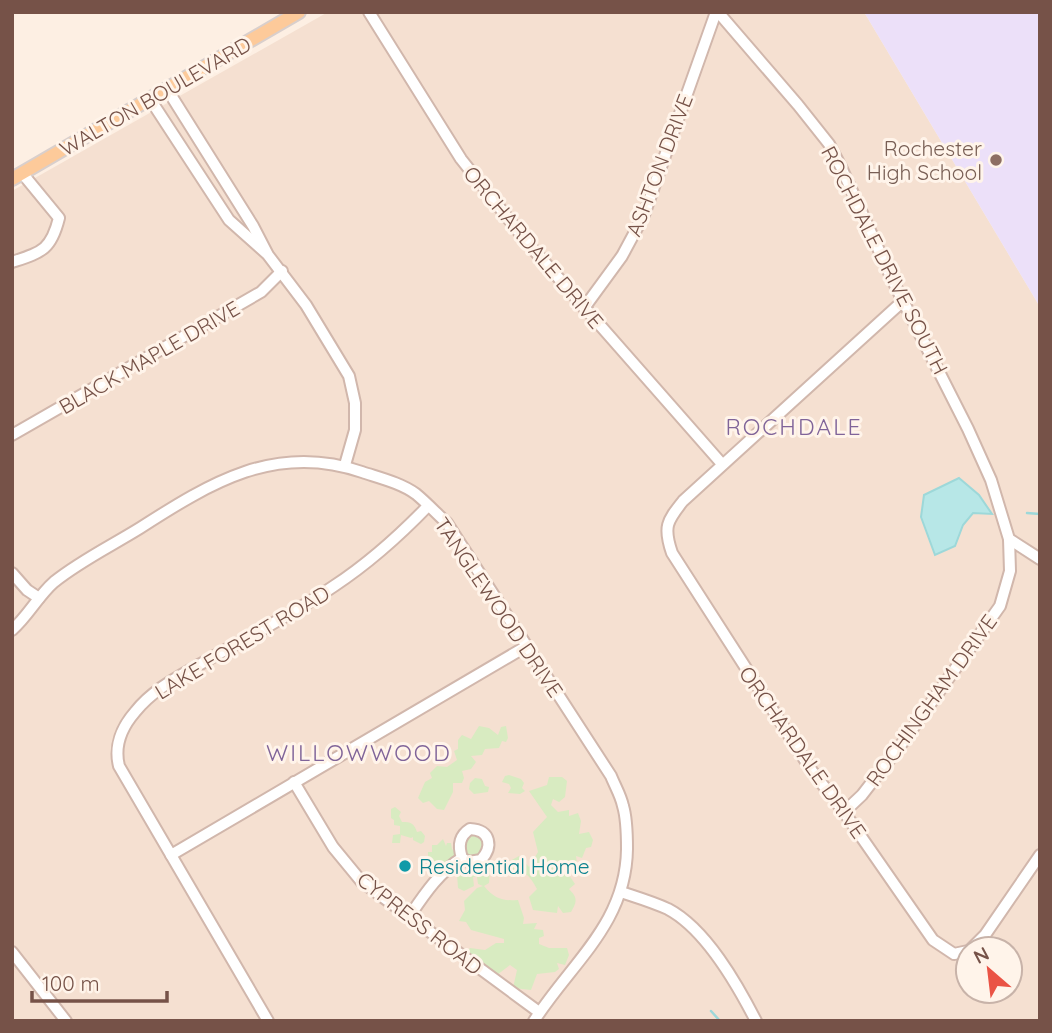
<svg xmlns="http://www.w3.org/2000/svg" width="1052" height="1033" viewBox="0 0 1052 1033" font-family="Quicksand,sans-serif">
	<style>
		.residential { fill: #f5e0d1; fill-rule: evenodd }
		.education { fill: #ece0f9 }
		.green { fill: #d8ebc1 }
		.water { fill: #b7e7e7; stroke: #9dd8d9; stroke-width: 2 }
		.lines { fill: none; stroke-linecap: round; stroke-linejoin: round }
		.stream { stroke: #9dd8d9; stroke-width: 2.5 }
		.minor-casing { stroke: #d1b7ac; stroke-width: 14 }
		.major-casing { stroke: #d9cfcc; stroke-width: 16 }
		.minor { stroke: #fff; stroke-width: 10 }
		.major { stroke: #fdca9a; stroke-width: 12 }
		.education-dot { fill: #8d6e63; stroke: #fff4ea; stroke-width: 2.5 }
		.culture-dot { fill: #0f9aa8; stroke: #fff4ea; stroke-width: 2.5 }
		.labels { text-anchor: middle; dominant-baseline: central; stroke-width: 6; stroke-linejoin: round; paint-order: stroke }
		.street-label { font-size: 21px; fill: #765248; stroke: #fff4ea }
		.education-label { font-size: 21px; fill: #785e54; stroke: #fff4ea; text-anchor: end }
		.culture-label { font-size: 21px; fill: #0d838f; stroke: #fff4ea; text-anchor: start }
		.neighbourhood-label { font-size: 23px; letter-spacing: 2px; fill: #806499; stroke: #fff4ea }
	</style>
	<rect width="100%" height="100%" fill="#fdefe3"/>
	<path class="residential" d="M 328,12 L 864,12 L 1040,307 L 1040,1021 L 12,1021 L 12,191 ZM 968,949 L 1010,949 L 1010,991 L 968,991 Z"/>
	<path class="education" d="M 864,12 L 1040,12 L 1040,307 Z"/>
	<g class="green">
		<path d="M 479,726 L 489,728 L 498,735 L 501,727 L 506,726 L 508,738 L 506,742 L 502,741 L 499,748 L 485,749 L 482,755 L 471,756 L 476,762 L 471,769 L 462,771 L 464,778 L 462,783 L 453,783 L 453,792 L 444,810 L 437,809 L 429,801 L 423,803 L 418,798 L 425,782 L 432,778 L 430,773 L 437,766 L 447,767 L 457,760 L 454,751 L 458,749 L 458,740 L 462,735 L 471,739 Z"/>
		<path d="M 509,775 L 521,779 L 524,783 L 522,788 L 525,791 L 520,794 L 508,793 L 511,788 L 509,784 L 502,782 L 505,776 Z"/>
		<path d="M 549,777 L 562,777 L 567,781 L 565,797 L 559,802 L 553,799 L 551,805 L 558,812 L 569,810 L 569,816 L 578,813 L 581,821 L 579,834 L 589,832 L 593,840 L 591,847 L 586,848 L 582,858 L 576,856 L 578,870 L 569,875 L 575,884 L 569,889 C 578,898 577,902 571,912 L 563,913 L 558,906 L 557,913 L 533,910 L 529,897 L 537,889 C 530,876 526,871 511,869 L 510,861 L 519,856 L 529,867 L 538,852 L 533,832 L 547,817 L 529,791 L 547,785 Z"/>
		<path d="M 475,778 L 482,779 L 485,786 L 489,787 L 488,792 L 474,794 L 469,789 L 470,783 Z"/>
		<path d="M 395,807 L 401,812 L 399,816 L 402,822 C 411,822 414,823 417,832 L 421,831 L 425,836 L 424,842 L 421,844 L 413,840 L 413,837 L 411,838 L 401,835 L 400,843 L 392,843 L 393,835 L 400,834 L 400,826 L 394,825 L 394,820 L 391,818 L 391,809 Z"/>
		<path d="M 468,833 L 483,835 L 485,846 L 482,847 L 480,855 L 468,858 L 464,847 Z"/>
		<path d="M 443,839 L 446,846 L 447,843 L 451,843 L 452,849 L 458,855 L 458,868 L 432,874 L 428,871 L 428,852 L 432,852 L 432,845 L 437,845 Z"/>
		<path d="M 469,865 L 484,865 L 490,869 L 489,883 L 484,886 C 495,899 502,901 518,900 L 524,918 L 523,924 L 537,923 L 534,929 L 543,930 L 544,936 L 539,938 L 539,944 L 549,948 L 567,948 L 569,955 L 565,965 L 557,963 L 559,969 L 555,972 L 537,974 L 531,990 L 513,988 L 517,970 L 510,965 L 497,975 L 466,953 L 470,948 L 485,950 L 496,943 L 504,943 L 504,939 L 471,930 L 466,922 L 459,921 L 465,910 L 464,901 L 477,888 L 483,886 L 478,884 L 477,877 L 473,877 L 474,886 L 464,891 L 458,888 L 457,874 L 466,872 Z"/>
	</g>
	<path class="water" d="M 959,478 L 979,495 L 992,514 L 973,513 L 963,525 L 955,546 L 935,555 L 921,517 L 924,495 Z"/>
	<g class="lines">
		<g class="stream">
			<path d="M 1027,513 L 1040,514"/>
			<path d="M 711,1011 L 720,1021"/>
		</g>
		<g class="minor-casing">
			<g id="minor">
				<path d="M 369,12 L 461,159 L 526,241 L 722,464"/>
				<path d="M 718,12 L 798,105 L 829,144 L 841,167 L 892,279 L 968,429 L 991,480 L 1009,539 L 1040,559"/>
				<path d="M 167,89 L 253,226 L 268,255 L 306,305 L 349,376 L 355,403 L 355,430 L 345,465"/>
				<path d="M 150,99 L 229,220 L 266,253"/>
				<path d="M 12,262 C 42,252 51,250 59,218 L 22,173"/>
				<path d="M 903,301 L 683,501 C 667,521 663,527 672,553 L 812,771 L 844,812 L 933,940 L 954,954 L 968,951"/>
				<path d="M 584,308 L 622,256 L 644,215 L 716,12"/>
				<path d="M 12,435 L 261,292 L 282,271"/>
				<path d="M 12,573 L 27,590 L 39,598"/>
				<path d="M 12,630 C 28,616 38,596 54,582 C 80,561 111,546 140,528 C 210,483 276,442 362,472 C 380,478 401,483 416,494 C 427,503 437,514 447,523 L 611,776 C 615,786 621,796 623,806 C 627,819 627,836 627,849 C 626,924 571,963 534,1021"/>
				<path d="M 294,782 L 333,847 L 361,881 L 539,1012"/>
				<path d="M 844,812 L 862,795 L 903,742 L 1000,606 L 1010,571 L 1009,539"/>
				<path d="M 171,855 L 527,646"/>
				<path d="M 621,892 C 636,897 653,902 668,909 C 706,929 737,984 756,1021"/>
				<path d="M 409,917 C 424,895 439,872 462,858 C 458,846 459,836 470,829 C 491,830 493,847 481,860 L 469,862 L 462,858"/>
				<path d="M 971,949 L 985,935 L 1040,855"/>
				<path d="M 12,952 L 66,1021"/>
				<path d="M 268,1021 L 119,766 C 114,746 122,727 135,712 C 153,689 180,676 204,662 C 248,637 293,614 334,586 C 369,563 399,536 428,506"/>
			</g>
		</g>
		<g class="major-casing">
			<path id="major" d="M 12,179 L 299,12"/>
		</g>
		<use href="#minor" class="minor"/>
		<use href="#major" class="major"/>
	</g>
	<circle class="education-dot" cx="996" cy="160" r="7"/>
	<circle class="culture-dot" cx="405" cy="866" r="7"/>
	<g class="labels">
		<g class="street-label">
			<text transform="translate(155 96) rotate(-30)">WALTON BOULEVARD</text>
			<text transform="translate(659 165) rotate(-69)">ASHTON DRIVE</text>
			<text transform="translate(534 247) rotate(50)">ORCHARDALE DRIVE</text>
			<text transform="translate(885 260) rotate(63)">ROCHDALE DRIVE SOUTH</text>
			<text transform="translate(149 357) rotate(-30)">BLACK MAPLE DRIVE</text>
			<text transform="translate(499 607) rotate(56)">TANGLEWOOD DRIVE</text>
			<text transform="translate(242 642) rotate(-31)">LAKE FOREST ROAD</text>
			<text transform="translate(931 700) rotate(-54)">ROCHINGHAM DRIVE</text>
			<text transform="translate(803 752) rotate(55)">ORCHARDALE DRIVE</text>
			<text transform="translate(420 923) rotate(38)">CYPRESS ROAD</text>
		</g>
		<g class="education-label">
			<text x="982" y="148">Rochester<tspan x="982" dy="24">High School</tspan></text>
		</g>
		<g class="culture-label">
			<text x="419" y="866">Residential Home</text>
		</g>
		<g class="neighbourhood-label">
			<text x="794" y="426">ROCHDALE</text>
			<text x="359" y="752">WILLOWWOOD</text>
		</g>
	</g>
	<rect width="1052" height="1033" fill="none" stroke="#765248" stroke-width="28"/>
	<g transform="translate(989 970) rotate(332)"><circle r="33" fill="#fff4ea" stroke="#c8b3a9" stroke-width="2"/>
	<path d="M0-5L12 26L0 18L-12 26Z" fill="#ea5345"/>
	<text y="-10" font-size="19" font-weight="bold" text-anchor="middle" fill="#765248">N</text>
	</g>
	<path d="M32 991v10h135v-10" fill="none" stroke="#765248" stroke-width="3.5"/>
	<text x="42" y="991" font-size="21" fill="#765248" stroke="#fff4ea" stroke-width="5" paint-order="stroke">100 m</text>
</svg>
